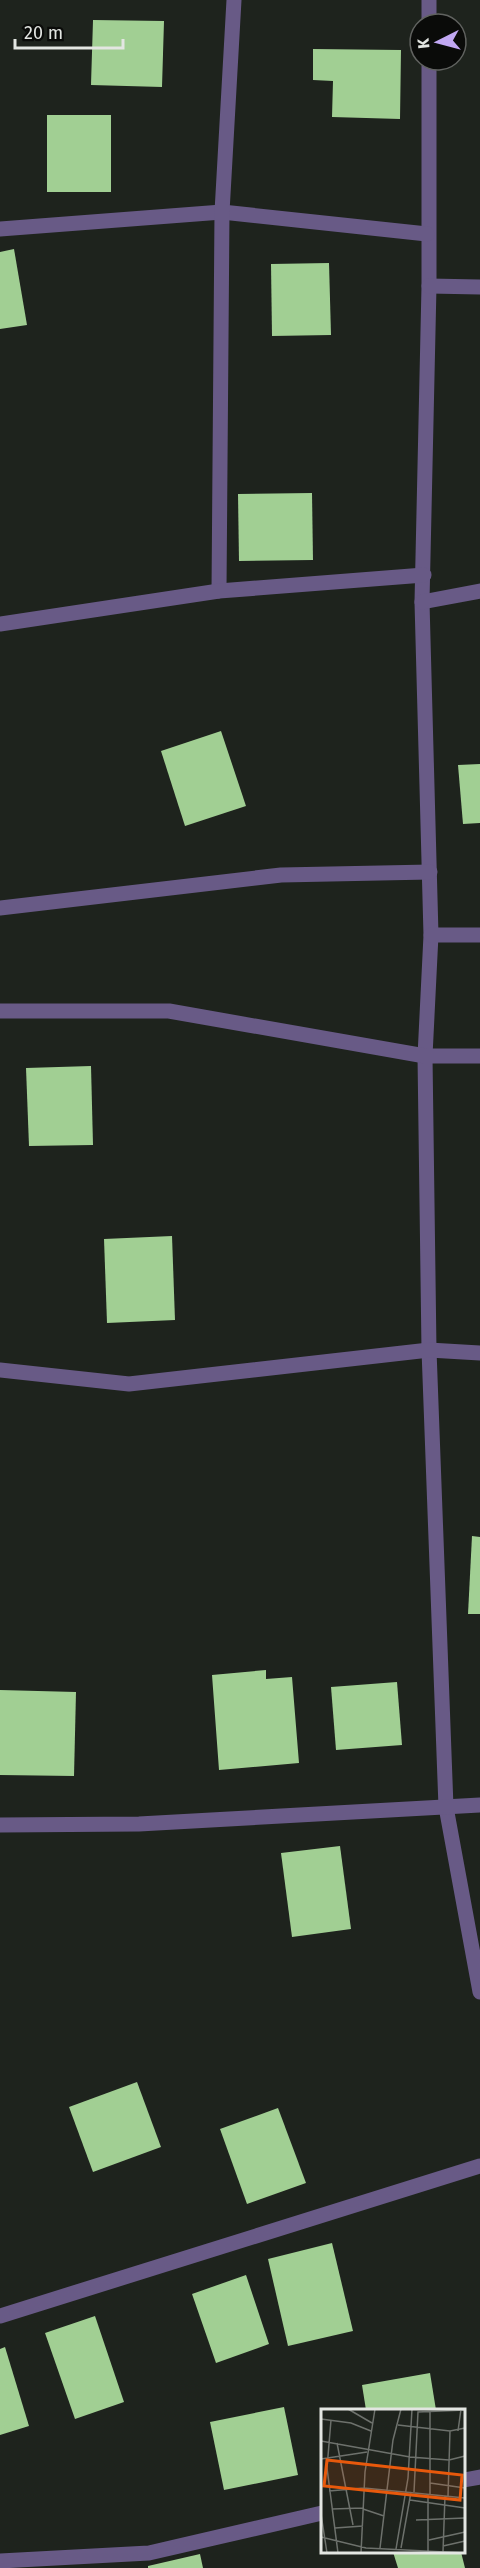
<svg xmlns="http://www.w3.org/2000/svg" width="480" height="2568" viewBox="0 0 480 2568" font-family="'Fira Sans',sans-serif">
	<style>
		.building { fill: #a1cf93 }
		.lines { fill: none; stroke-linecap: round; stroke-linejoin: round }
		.minor { stroke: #685a86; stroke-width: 15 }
		.tertiary { stroke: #685a86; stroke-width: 15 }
		.inset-road { fill: none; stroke: #6d716c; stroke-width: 1.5 }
		.view { fill: #e8590c; fill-opacity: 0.15; stroke: #e8590c; stroke-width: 3 }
		.inset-edge { fill: none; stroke: #e3e6e2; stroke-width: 3 }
	</style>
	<rect width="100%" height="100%" fill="#1e231d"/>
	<g class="building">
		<path d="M 93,20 L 164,21 L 162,87 L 91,85 Z"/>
		<path d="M 313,49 L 401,50 L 400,119 L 332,117 L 333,81 L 313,80 Z"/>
		<rect x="47" y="115" width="64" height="77"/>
		<path d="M 14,249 L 27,325 L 0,329 L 0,252 Z"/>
		<path d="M 329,263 L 331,335 L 272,336 L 271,264 Z"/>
		<path d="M 312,493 L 313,560 L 239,561 L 238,494 Z"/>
		<path d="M 221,731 L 246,806 L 185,826 L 161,751 Z"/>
		<path d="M 480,764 L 480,823 L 463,824 L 458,765 Z"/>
		<path d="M 91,1066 L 93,1145 L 29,1146 L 26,1068 Z"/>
		<path d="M 172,1236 L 175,1320 L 107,1323 L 104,1239 Z"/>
		<path d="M 472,1536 L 480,1537 L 480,1614 L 468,1614 Z"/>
		<path d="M 266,1670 L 266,1679 L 292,1677 L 299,1763 L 219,1770 L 212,1675 Z"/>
		<path d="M 397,1682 L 402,1745 L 336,1750 L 331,1687 Z"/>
		<path d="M 0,1690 L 76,1692 L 74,1776 L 0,1775 Z"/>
		<path d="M 340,1846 L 351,1929 L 292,1937 L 281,1853 Z"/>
		<path d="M 137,2082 L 161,2147 L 93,2172 L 69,2107 Z"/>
		<path d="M 278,2108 L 306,2183 L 247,2204 L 220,2129 Z"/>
		<path d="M 332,2243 L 353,2331 L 288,2346 L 268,2259 Z"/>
		<path d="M 246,2275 L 269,2344 L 216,2363 L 192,2294 Z"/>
		<path d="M 95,2316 L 124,2402 L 75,2419 L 45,2333 Z"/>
		<path d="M 5,2347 L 29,2426 L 0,2435 L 0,2349 Z"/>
		<path d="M 430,2373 L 436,2410 L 366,2410 L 362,2385 Z"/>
		<path d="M 284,2407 L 298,2475 L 224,2490 L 210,2422 Z"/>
		<path d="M 393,2552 L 461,2552 L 465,2568 L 398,2568 Z"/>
		<path d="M 200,2554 L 203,2568 L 148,2568 L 148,2566 Z"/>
	</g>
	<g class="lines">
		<g class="minor">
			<path d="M 429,24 L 429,0"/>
			<path d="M 429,60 L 429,286 L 422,602 L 431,935 L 425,1056 L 429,1350 L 446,1807 L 480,1992"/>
			<path d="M 0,229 L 222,212 L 427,234"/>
			<path d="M 429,286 L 480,287"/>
			<path d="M 219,591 L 222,212 L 234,0"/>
			<path d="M 422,602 L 480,591"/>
			<path d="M 0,624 L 219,591 L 424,575"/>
			<path d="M 0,908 L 281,875 L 430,872"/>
			<path d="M 431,935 L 480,935"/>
			<path d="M 0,1011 L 169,1011 L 425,1056 L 480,1056"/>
			<path d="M 0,1370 L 129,1384 L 429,1350 L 480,1353"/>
			<path d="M 0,2316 L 480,2166"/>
			<path d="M 464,2480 L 480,2477"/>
			<path d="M 0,2561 L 149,2553 L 322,2513"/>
		</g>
		<path class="tertiary" d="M 0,1825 L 139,1824 L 480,1805"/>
	</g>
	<g transform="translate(321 2409)">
		<rect width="144" height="144" fill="#1e231d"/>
		<path class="inset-road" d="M 27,0 L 51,14M 0,10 L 30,14 L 50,22M 10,11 L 6,59 L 17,144M 77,16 L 129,22 L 144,19M 137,22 L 140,0M 0,32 L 89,48 L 128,51 L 144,47M 16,34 L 32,116M 0,50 L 46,43M 109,74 L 144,79M 8,82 L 43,79 L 144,89M 93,83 L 97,3 L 144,1M 109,85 L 109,2M 127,87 L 129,22M 89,91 L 144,99M 11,100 L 42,99M 42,100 L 63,107M 0,105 L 6,144M 95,111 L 144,109M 14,119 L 42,117M 0,128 L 45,139 L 144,144M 108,131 L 144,123M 122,137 L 144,132M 59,139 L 72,31 L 80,0M 80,139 L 90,83M 75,140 L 87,69 L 91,0M 107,142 L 107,85M 122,143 L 124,87M 40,144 L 44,63 L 54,0"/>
		<path class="view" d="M 6,51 L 141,66 L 139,91 L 3,77 Z"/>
		<rect width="144" height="144" class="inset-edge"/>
	</g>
	<g transform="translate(438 42) rotate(264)"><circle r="28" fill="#0a0b09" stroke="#616360" stroke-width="1.5"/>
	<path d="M0-4.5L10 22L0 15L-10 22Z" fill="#c1a8f3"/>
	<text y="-9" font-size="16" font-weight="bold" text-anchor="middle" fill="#e3e6e2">K</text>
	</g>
	<path d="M15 39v9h108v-9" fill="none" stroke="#e3e6e2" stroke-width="3"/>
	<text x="24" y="39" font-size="18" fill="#e3e6e2" stroke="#0a0b09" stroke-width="4.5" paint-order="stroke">20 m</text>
</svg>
